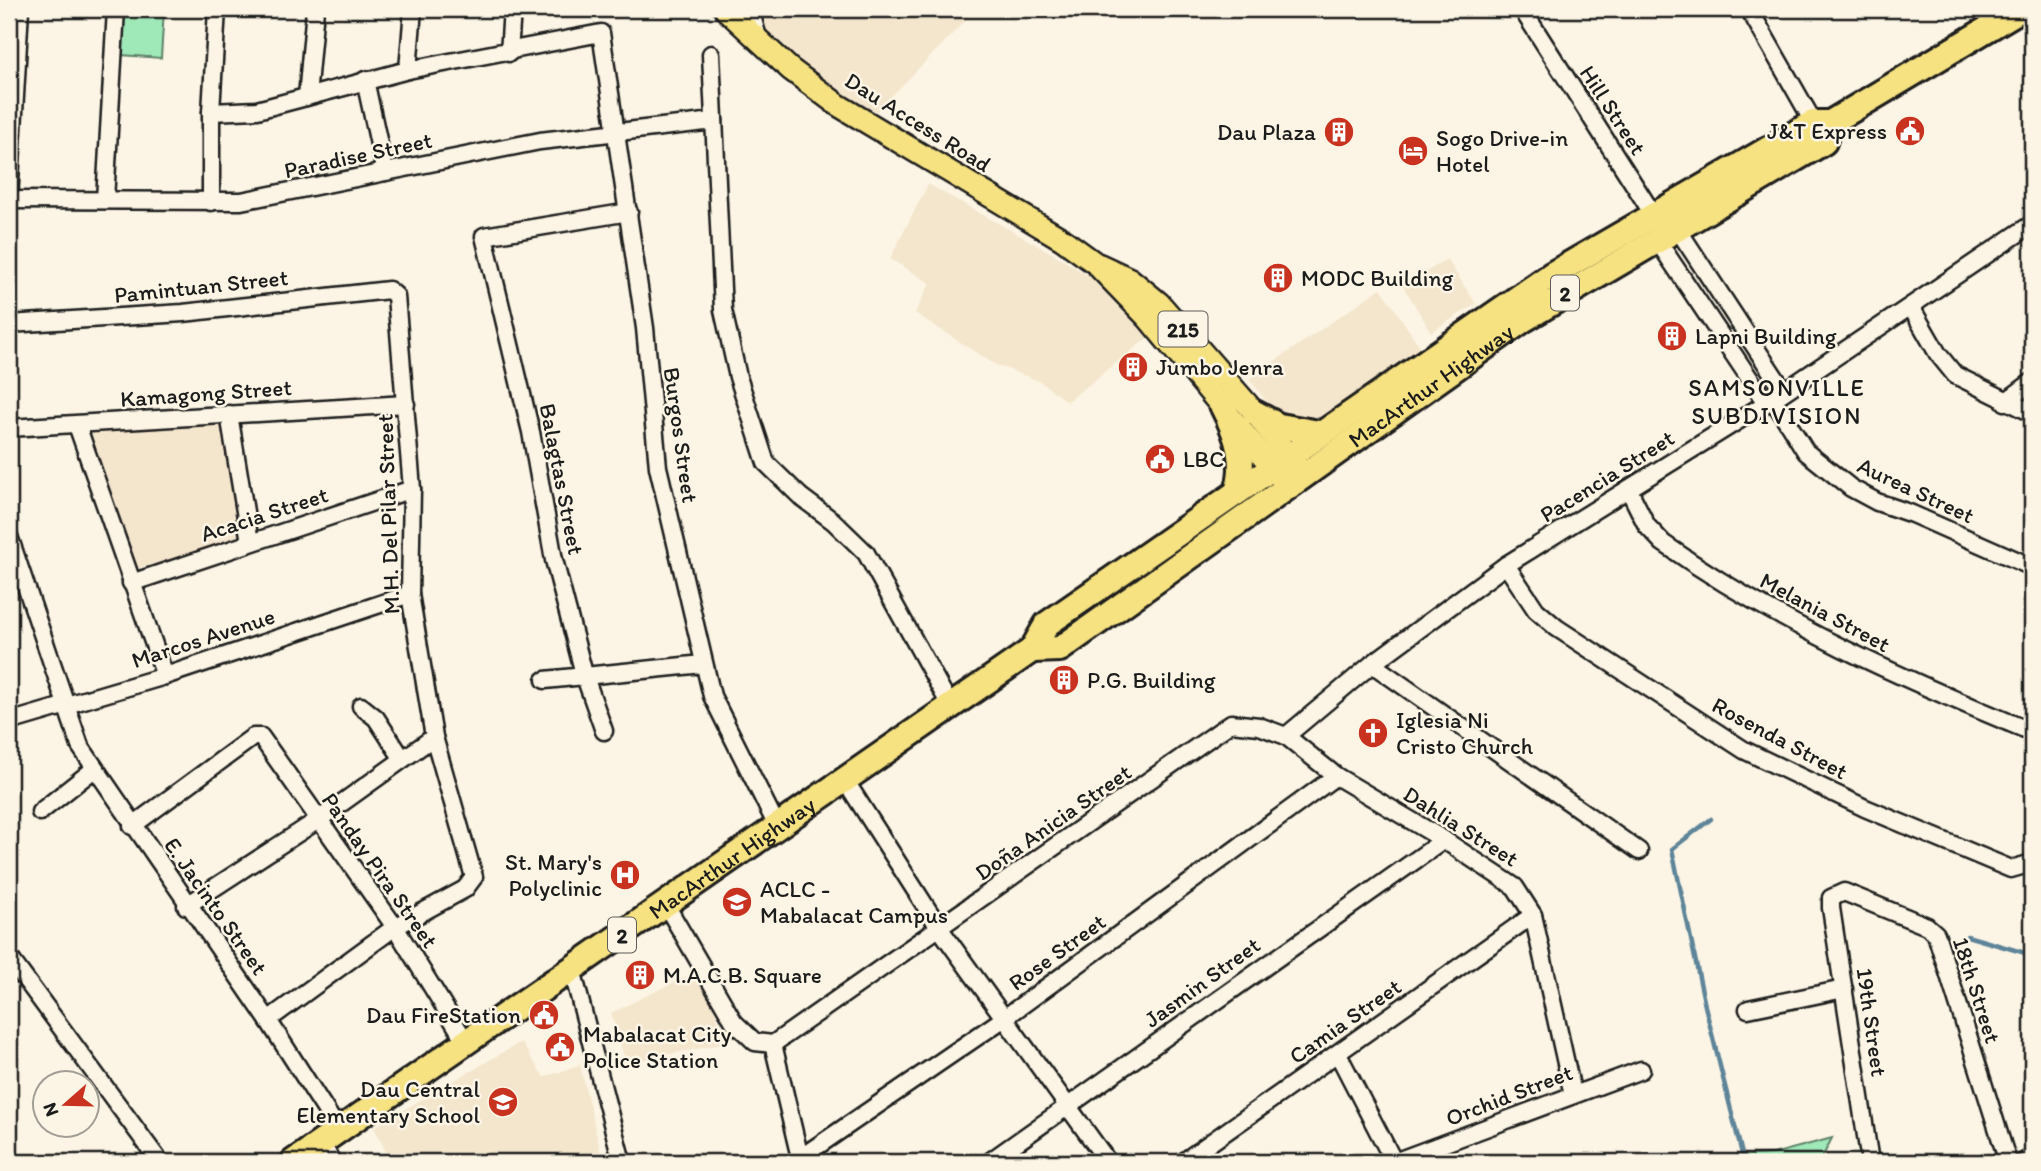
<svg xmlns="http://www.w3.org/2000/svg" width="2041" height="1171" viewBox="0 0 2041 1171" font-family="Itim,sans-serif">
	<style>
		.built { fill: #f4e6cd }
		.green { fill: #9fe8b7; stroke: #5e826a; stroke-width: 2 }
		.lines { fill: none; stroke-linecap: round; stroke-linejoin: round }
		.stream { stroke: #5d8498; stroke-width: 4.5 }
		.minor-casing { stroke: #1c1c1c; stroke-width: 21 }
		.major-casing { stroke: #1c1c1c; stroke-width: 26 }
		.highway-casing { stroke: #1c1c1c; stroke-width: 30 }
		.minor { stroke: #fcf5e5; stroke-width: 16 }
		.major { stroke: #f6e281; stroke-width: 21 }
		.highway { stroke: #f6e281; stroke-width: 24 }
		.labels { text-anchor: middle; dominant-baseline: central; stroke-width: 5; stroke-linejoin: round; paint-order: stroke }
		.shield { fill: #fcf5e5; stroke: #5f5d58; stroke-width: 2 }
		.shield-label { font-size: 21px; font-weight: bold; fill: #1c1c1c }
		.street-label { font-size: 23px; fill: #1c1c1c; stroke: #fcf5e5 }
		.poi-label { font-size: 23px; fill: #1c1c1c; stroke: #fcf5e5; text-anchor: start }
		.neighbourhood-label { font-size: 24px; letter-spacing: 2px; fill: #1c1c1c; stroke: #fcf5e5 }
	</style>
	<rect width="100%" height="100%" fill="#fcf5e5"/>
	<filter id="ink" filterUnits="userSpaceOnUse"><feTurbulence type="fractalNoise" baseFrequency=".0143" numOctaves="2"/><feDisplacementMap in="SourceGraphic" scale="14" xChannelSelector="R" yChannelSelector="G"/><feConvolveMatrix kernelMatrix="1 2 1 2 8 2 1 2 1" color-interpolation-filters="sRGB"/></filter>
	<g filter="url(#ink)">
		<g class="built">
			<path d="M 778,9 L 977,9 L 872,116 L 796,63 L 759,27 Z"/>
			<path d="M 928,184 L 1057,256 L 1107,288 L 1150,336 L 1067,402 L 1041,382 L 994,364 L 915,313 L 930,283 L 890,259 Z"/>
			<path d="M 1447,259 L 1476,304 L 1431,332 L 1403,286 Z"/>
			<path d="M 1381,288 L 1422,350 L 1319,419 L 1274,411 L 1249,379 Z"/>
			<path d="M 220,412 L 241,542 L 134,569 L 84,429 Z"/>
			<path d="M 699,970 L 727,1043 L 626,1063 L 611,1013 Z"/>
			<path d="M 521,1042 L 544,1077 L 580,1065 L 603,1162 L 391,1162 L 374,1127 Z"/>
		</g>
		<g class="green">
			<path d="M 124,9 L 164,9 L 161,58 L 121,55 Z"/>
			<path d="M 1832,1138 L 1820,1162 L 1715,1162 L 1733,1156 L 1773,1154 Z"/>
		</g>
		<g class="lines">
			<g class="stream">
				<path d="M 1711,819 L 1672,849 L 1705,1006 L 1744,1162"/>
				<path d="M 1967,936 L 2032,955"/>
			</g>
			<g class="minor-casing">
				<g id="minor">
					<path d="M 750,9 L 759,41"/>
					<path d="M 1522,9 L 1658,222"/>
					<path d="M 1749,9 L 1818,130"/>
					<path d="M 509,53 L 512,9"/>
					<path d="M 711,54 L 723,310 L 738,377 L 766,463 L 801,497 L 833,521 L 866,553 L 951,707"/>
					<path d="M 408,70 L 413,9"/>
					<path d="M 365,80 L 385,172"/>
					<path d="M 307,97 L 315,9"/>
					<path d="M 211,112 L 257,110 L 408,70 L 601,33 L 645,328 L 658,467 L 712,696 L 777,826"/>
					<path d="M 9,200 L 241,201 L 540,141 L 714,121"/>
					<path d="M 9,200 L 20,9"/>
					<path d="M 105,200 L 116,9"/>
					<path d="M 211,202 L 211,112 L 217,9"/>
					<path d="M 1677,228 L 1784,391"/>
					<path d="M 1657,240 L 1766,403"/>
					<path d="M 1911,307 L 1938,354 L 1955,375 L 2032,413"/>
					<path d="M 9,324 L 183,313 L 389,290 L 396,296 L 412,489 L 410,594 L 434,737 L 474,877 L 465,889 L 395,927 L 268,1020"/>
					<path d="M 1773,399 L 1806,452 L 1851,488 L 1877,502 L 1912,514 L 2032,567"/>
					<path d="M 2005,402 L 2032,382"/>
					<path d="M 229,414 L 250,542"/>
					<path d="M 77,425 L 165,676"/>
					<path d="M 9,428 L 406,404"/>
					<path d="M 1629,490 L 1647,526 L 1663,543 C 1778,624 1903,679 2032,732"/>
					<path d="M 9,536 L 80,746 L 268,1020 L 339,1131"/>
					<path d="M 1506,565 L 1536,610 L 1557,628 L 1744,750 L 1865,808 L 2011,869 L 2032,863"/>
					<path d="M 131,583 L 412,489"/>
					<path d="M 1372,664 L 1639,851"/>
					<path d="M 545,680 L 703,664"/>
					<path d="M 361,706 L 376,718 L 402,758"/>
					<path d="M 9,722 L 165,676 L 410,594"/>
					<path d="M 604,731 L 584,674 L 554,560 L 531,432 L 484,236 L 629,212"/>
					<path d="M 1286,736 L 1372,664 L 1506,565 L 1773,399 L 2032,224"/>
					<path d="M 845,780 L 940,929 L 1108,1162"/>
					<path d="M 40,812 L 93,770"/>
					<path d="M 132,826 L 253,737 L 261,737 L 395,927 L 466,1042"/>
					<path d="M 666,905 L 734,1022 L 755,1042 L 773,1044 L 1231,723 L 1259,726 L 1286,736 L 1336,776 L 1444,840 L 1515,887 L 1533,915 L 1573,1095"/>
					<path d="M 186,906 L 318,820 L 434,737"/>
					<path d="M 9,957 L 160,1162"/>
					<path d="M 572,969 L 622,1162"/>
					<path d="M 1748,1009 L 1844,989"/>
					<path d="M 773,1044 L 801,1162"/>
					<path d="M 1338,1054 L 1394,1162"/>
					<path d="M 321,1142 L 332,1162"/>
					<path d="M 800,1158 L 1003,1019 L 1336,776"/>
					<path d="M 989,1162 L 1444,840"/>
					<path d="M 1183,1162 L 1533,915"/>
					<path d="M 1394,1162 L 1641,1070"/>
					<path d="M 1870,1162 L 1831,908 L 1831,898 L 1844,892 L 1927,926 L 1936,934 L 2008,1162"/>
					<path d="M 2024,1162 L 2032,1157"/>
				</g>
			</g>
			<g class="major-casing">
				<g id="major">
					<path d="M 725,9 L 790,69 L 838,105 L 1062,239 L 1095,263 L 1148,318 L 1282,479"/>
					<path d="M 1100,265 L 1130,279 L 1159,303 L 1255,413 L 1298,468"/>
				</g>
			</g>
			<g class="highway-casing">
				<g id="highway">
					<path d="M 1223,407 C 1237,434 1247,463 1237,492"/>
					<path d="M 1255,413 L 1279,426 L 1319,433"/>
					<path id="s1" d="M 1032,650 L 1060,649 L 1523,320 L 1824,142 L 1830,123"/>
					<path id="s2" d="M 293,1162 L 1032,650 L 1047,624 L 1551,275 L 1813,123 L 1830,123 L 2021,9"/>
				</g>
			</g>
			<use href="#minor" class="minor"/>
			<use href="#major" class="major"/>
			<use href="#highway" class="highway"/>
		</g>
	</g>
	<defs>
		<g id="civic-disc" transform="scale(1.575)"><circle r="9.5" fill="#c8321e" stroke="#fcf5e5"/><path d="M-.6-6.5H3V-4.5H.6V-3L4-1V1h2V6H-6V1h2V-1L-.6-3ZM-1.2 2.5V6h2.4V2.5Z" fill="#fff"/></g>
		<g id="building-disc" transform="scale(1.575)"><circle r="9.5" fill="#c8321e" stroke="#fcf5e5"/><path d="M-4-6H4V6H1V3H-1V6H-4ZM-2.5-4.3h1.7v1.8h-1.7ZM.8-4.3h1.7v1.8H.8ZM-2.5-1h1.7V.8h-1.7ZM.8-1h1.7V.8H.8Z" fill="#fff"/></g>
		<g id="hotel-disc" transform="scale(1.575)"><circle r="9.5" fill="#c8321e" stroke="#fcf5e5"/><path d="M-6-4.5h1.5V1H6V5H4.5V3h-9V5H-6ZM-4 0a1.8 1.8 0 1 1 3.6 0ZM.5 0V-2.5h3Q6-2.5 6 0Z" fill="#fff"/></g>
		<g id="church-disc" transform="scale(1.575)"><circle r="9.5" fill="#c8321e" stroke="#fcf5e5"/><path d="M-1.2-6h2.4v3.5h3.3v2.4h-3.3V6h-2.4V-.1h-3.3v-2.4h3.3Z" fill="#fff"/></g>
		<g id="hospital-disc" transform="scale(1.575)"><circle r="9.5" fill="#c8321e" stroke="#fcf5e5"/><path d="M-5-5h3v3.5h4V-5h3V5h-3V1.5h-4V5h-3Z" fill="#fff"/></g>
		<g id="university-disc" transform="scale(1.575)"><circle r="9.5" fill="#c8321e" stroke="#fcf5e5"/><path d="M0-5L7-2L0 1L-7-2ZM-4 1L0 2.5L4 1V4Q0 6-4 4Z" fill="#fff"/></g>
		<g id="school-disc" transform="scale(1.575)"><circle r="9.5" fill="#c8321e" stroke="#fcf5e5"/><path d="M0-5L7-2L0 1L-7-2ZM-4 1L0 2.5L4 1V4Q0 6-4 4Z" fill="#fff"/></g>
	</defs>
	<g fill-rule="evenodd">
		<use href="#civic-disc" x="1910" y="131"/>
		<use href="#building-disc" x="1339" y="132"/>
		<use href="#hotel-disc" x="1413" y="151"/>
		<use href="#building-disc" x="1278" y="278"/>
		<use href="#building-disc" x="1672" y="336"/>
		<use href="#building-disc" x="1133" y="367"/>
		<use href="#civic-disc" x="1160" y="459"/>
		<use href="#building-disc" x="1064" y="680"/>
		<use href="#church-disc" x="1373" y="733"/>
		<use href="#hospital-disc" x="625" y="875"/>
		<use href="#university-disc" x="737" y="902"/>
		<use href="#building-disc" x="640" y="975"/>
		<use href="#civic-disc" x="544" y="1015"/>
		<use href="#civic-disc" x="560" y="1047"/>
		<use href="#school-disc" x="503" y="1102"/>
	</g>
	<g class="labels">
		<g class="shield">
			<rect x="1551" y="275.5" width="28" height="35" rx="5"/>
			<rect x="1158.5" y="311.5" width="49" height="35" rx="5"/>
			<rect x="608" y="917.5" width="28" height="35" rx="5"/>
		</g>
		<g class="shield-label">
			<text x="1565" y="293">2</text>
			<text x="1183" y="329">215</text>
			<text x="622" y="935">2</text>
		</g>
		<g class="street-label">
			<text transform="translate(1613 110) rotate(57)">Hill Street</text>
			<text transform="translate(918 122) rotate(32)">Dau Access Road</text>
			<text transform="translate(358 155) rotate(-12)">Paradise Street</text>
			<text transform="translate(201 286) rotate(-6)">Pamintuan Street</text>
			<text stroke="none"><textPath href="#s1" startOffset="483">MacArthur Highway</textPath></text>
			<text transform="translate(206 393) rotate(-4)">Kamagong Street</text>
			<text transform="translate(681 435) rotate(82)">Burgos Street</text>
			<text transform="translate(1607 476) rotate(-32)">Pacencia Street</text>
			<text transform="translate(562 479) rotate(79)">Balagtas Street</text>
			<text transform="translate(1916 490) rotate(25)">Aurea Street</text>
			<text transform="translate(264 514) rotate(-18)">Acacia Street</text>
			<text transform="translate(388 514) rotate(-92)">M.H. Del Pilar Street</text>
			<text transform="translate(1825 612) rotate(28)">Melania Street</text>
			<text transform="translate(203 638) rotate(-18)">Marcos Avenue</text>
			<text transform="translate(1780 738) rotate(28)">Rosenda Street</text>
			<text transform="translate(1053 822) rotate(-35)">Doña Anicia Street</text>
			<text transform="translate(1461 826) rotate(32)">Dahlia Street</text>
			<text stroke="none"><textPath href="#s2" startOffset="534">MacArthur Highway</textPath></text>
			<text transform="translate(380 870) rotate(55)">Panday Pira Street</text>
			<text transform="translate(216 906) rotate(55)">E. Jacinto Street</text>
			<text transform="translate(1057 952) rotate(-36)">Rose Street</text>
			<text transform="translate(1202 982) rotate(-36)">Jasmin Street</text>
			<text transform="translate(1977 990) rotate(72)">18th Street</text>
			<text transform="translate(1345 1021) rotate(-35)">Camia Street</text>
			<text transform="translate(1872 1022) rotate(82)">19th Street</text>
			<text transform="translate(1509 1095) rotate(-21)">Orchid Street</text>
		</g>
		<g class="poi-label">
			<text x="1887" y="131" text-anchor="end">J&amp;T Express</text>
			<text x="1316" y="132" text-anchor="end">Dau Plaza</text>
			<text x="1436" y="138">Sogo Drive-in<tspan x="1436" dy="26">Hotel</tspan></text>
			<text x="1301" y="278">MODC Building</text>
			<text x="1695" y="336">Lapni Building</text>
			<text x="1156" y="367">Jumbo Jenra</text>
			<text x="1183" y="459">LBC</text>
			<text x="1087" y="680">P.G. Building</text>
			<text x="1396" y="720">Iglesia Ni<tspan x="1396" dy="26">Cristo Church</tspan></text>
			<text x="602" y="862" text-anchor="end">St. Mary's<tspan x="602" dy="26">Polyclinic</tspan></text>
			<text x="760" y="889">ACLC -<tspan x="760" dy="26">Mabalacat Campus</tspan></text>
			<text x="663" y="975">M.A.C.B. Square</text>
			<text x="521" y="1015" text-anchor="end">Dau FireStation</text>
			<text x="583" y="1034">Mabalacat City<tspan x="583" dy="26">Police Station</tspan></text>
			<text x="480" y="1089" text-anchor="end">Dau Central<tspan x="480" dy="26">Elementary School</tspan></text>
		</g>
		<g class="neighbourhood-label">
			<text x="1777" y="387">SAMSONVILLE<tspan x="1777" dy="28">SUBDIVISION</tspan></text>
		</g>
	</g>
	<rect width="2041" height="1171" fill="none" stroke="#fcf5e5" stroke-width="35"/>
	<rect x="18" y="18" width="2006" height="1136" fill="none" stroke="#1c1c1c" stroke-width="2.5" filter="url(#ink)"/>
	<g transform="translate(66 1104) rotate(250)"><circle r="33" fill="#fcf5e5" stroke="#a29e95" stroke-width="2"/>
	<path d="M0-5L12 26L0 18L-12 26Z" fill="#c8321e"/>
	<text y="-10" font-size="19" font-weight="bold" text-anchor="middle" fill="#1c1c1c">N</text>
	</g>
</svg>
